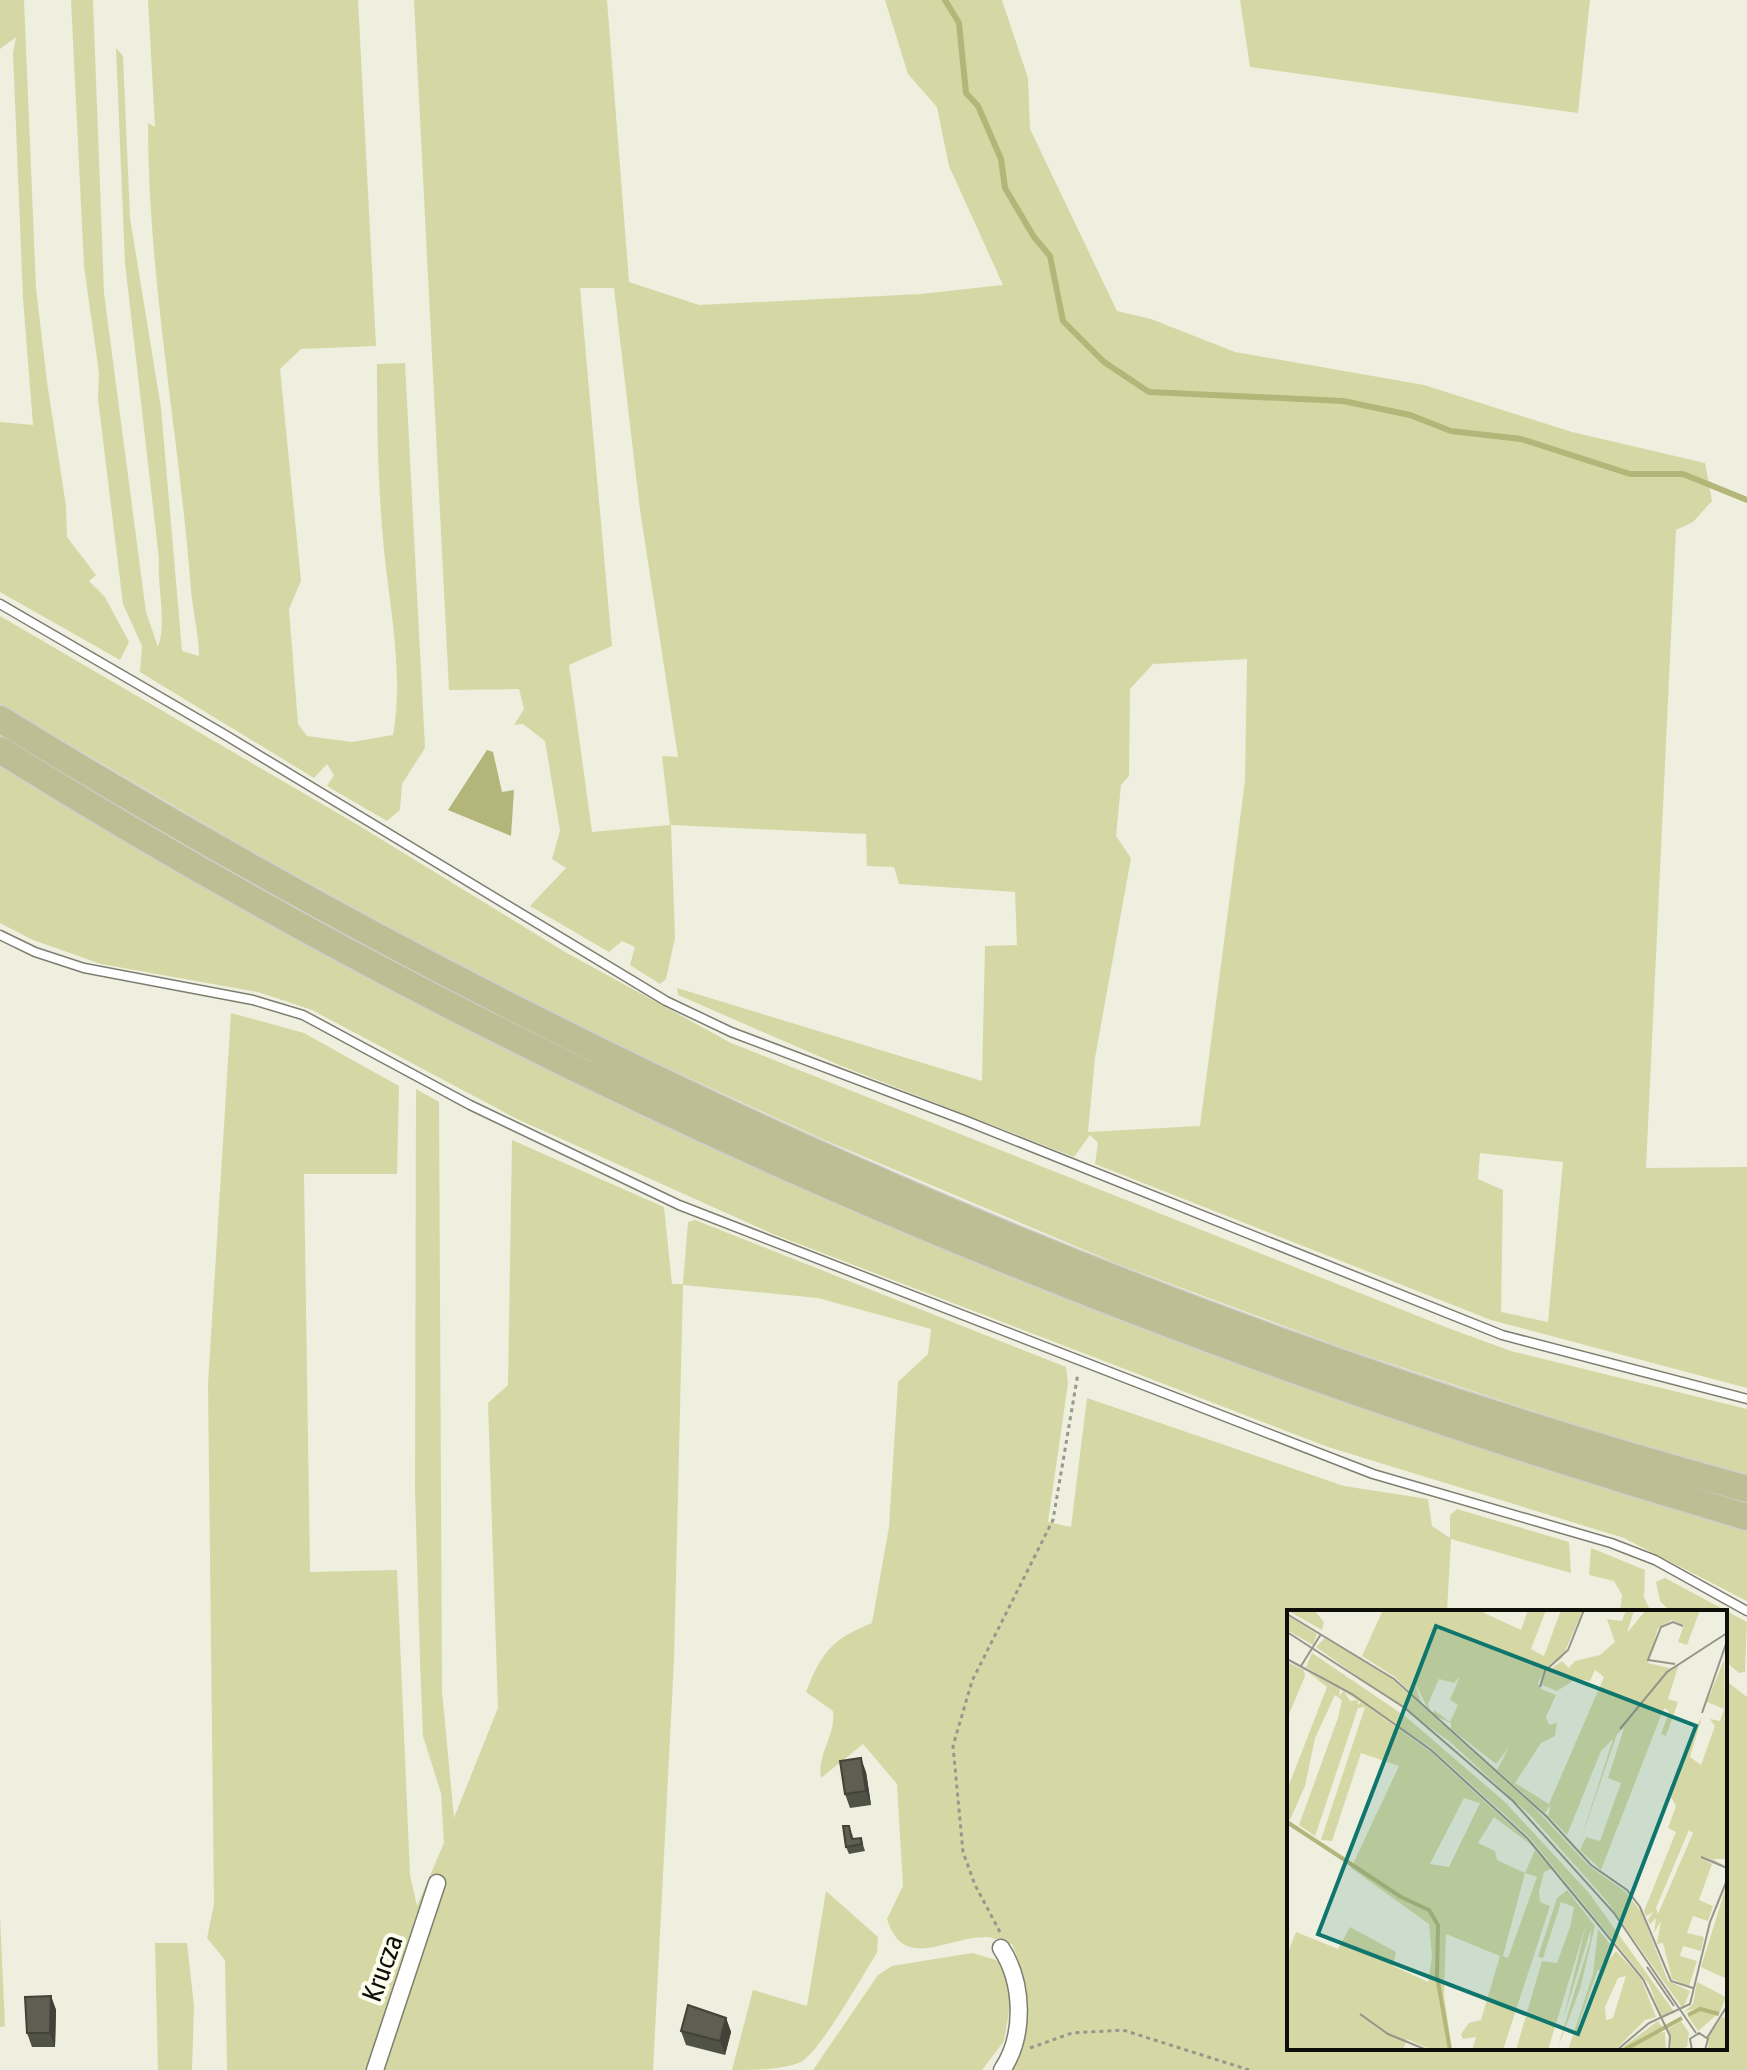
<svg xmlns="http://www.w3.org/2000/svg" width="1747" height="2070" viewBox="0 0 1747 2070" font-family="'Asap Condensed',sans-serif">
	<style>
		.green { fill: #d5d8a4; fill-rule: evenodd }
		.water { fill: #b3b579 }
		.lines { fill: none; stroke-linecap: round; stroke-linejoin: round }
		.stream { stroke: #b3b579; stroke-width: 6 }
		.lane-casing { stroke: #7d7e70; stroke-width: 11 }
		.street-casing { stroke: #7d7e70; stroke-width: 19 }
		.primary-casing { stroke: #cfcfce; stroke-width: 29 }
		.path { stroke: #97988c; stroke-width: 3; stroke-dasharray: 4 4; stroke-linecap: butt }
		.lane { stroke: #fff; stroke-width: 8 }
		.street { stroke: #fff; stroke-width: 16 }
		.primary { stroke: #bdbe94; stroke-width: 26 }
		.wall { fill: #515246 }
		.shaded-wall { fill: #424239 }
		.building { fill: #5e5f51; stroke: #424239; stroke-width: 2 }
		.labels { text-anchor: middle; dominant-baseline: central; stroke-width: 8; stroke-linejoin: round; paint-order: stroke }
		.street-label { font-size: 28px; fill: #0f0f0a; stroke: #fcfded }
		.inset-river { fill: none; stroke: #b3b579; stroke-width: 4 }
		.inset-road { fill: none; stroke: #95958a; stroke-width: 2 }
		.view { fill: #0f766e; fill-opacity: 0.15; stroke: #0f766e; stroke-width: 4 }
		.inset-edge { fill: none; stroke: #0f0f0a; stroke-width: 4 }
	</style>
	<rect width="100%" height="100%" fill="#eeefdf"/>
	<g class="green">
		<path d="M 0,0 L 24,0 L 36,288 L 47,382 L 66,506 L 67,537 L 96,575 L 89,581 L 105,597 L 129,642 L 120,660 L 0,592 L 0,422 L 33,425 L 23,298 L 13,53 L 16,37 L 0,49 Z"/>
		<path d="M 71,0 L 93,0 L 104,293 L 146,612 L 158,647 C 167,623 157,586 159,559 L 125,263 L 116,48 L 123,56 L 130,218 L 161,408 L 182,651 L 199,656 C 199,635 193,612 191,590 C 179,433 148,280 148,123 L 155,127 L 148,0 L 358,0 L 376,346 L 301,349 L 280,369 L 301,581 L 289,609 L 298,724 L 307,736 L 352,742 L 393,735 C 404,676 390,609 384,550 C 378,488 377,427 377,364 L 405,363 L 425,748 L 402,784 L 400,810 L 387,821 L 327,786 L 334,775 L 327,764 L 314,778 L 140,672 L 142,646 L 123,604 L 98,399 L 99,373 L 84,266 Z"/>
		<path d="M 414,0 L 607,0 L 629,282 L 699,305 L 921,294 L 1003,285 L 949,166 L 937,107 L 908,74 L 885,0 L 1002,0 L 1028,78 L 1030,129 L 1117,311 L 1151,319 L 1235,352 L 1424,385 L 1572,432 L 1705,463 L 1712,501 L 1693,522 L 1676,530 L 1646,1168 L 1747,1167 L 1747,1388 L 1491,1320 L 1095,1164 L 1098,1143 L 1090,1135 L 1074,1157 L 839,1065 L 678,995 L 677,988 L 982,1081 L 985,946 L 1017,945 L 1015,892 L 899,884 L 894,867 L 867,866 L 866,834 L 671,825 L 675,938 L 666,979 L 660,984 L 630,965 L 635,947 L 622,941 L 609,952 L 530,906 L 566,868 L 552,859 L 560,831 L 545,741 L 523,724 L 514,725 L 524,709 L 519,689 L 449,690 ZM 580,288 L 614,288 L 640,510 L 678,757 L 662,756 L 670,825 L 592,832 L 569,665 L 612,646 ZM 1247,659 L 1245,781 L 1200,1126 L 1088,1132 L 1095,1058 L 1131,858 L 1116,836 L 1121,785 L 1129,776 L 1130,689 L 1153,664 ZM 1480,1153 L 1563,1162 L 1548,1322 L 1501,1312 L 1503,1190 L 1478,1179 Z"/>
		<path d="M 1240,0 L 1590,0 L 1578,113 L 1250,67 Z"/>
		<path d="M 0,616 L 358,825 L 565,952 L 731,1043 L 1448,1328 L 1511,1351 L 1747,1409 L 1747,1476 L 1575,1425 L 1343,1348 L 1120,1265 L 822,1139 L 591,1033 L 440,955 L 251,851 L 0,704 Z"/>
		<path d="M 0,764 C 140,855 289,929 437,1006 C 562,1071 687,1136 816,1194 C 1117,1330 1430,1437 1747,1529 L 1747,1601 L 1624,1538 L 1328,1447 L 773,1234 L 517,1119 L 312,1010 L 258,992 L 101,964 L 33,940 L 0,923 Z"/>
		<path d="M 231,1013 L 304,1033 L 399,1086 L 397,1174 L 304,1174 L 310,1572 L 397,1570 L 410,1875 L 417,1906 L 444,1843 L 441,1793 L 423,1736 L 420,1662 L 415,1491 L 416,1089 L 439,1102 L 442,1691 L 454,1818 L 498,1708 L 488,1403 L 508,1385 L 512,1140 L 664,1207 L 672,1284 L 683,1284 L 688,1222 L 695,1220 L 1066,1367 L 1068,1383 L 1048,1522 L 1071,1527 L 1087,1398 L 1344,1486 L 1428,1499 L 1432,1526 L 1450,1538 L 1450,1515 L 1457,1509 L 1569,1542 L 1571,1573 L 1451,1539 L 1447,1612 L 1289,1612 L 1289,2048 L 1725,2048 L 1725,1680 L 1747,1697 L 1747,2070 L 1006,2070 C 1023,2023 1033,1993 1012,1944 C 1004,1942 995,1938 987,1937 C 947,1936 904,1973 887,1919 L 903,1886 L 897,1784 L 863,1744 L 821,1778 C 817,1753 836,1736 833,1711 L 806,1692 C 821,1653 832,1639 872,1623 L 889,1527 L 898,1382 L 928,1354 L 931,1329 L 818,1298 L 683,1285 L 674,1660 L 653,2070 L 227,2070 L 225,1960 L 207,1938 L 214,1904 L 208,1384 Z"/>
		<path d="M 1591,1548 L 1645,1570 L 1644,1597 L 1651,1612 L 1620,1612 L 1622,1595 L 1614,1581 L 1589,1575 Z"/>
		<path d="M 1665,1578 L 1747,1622 L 1745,1672 L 1739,1673 L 1725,1661 L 1725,1612 L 1671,1612 L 1660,1601 L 1656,1582 Z"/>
		<path d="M 826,1891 L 878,1937 L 877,1953 C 861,1977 823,2048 801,2062 C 782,2070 754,2070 732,2070 L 753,1990 L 807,2006 Z"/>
		<path d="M 0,1916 L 5,2026 L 0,2027 Z"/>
		<path d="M 155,1943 L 187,1943 L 194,2006 L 192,2070 L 158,2070 Z"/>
		<path d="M 972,1953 L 996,1960 L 1008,1973 L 1010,2005 L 1004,2041 L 982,2070 L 813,2070 L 878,1975 L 892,1966 Z"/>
	</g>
	<path class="water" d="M 487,750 L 493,752 L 502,792 L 514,790 L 511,836 L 448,810 Z"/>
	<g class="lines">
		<path class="stream" d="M 945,0 L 959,23 L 966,93 L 978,106 L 1001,159 L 1005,188 L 1034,237 L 1050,256 L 1063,321 L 1104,362 L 1149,392 L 1343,401 L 1410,415 L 1451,431 L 1521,439 L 1630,474 L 1683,474 L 1747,500"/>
		<g class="lane-casing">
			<g id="lane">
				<path d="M 0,604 L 222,733 L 666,1001 L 731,1032 L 964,1120 L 1502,1335 L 1747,1399"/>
				<path d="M 0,935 L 35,952 L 84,968 L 253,1000 L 303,1015 L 470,1105 L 679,1205 L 1373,1474 L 1611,1543 L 1655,1560 L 1747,1611"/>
			</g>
		</g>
		<g class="street-casing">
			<g id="street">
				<path d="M 1001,1948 C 1024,1983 1025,2036 1002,2070"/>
				<path d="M 375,2070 L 437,1883"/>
			</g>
		</g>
		<g class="primary-casing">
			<g id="primary">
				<path d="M 0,719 C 541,1053 1133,1321 1747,1489"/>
				<path d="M 0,750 C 542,1089 1135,1338 1747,1517"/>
			</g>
		</g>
		<g class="path">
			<path d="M 1000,1932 L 975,1885 L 963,1852 L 953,1746 L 972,1681 L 1053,1520 L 1078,1373"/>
			<path d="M 1030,2048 L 1072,2033 L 1123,2030 L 1249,2070"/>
		</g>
		<use href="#lane" class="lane"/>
		<use href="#street" class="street"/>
		<use href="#primary" class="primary"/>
	</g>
	<g class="wall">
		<path d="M 866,1772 L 871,1805 L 850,1808 L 845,1794 Z"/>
		<path d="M 852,1833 L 853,1839 L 861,1838 L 865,1851 L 849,1854 L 846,1847 Z"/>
		<path d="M 51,1996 L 56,2010 L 55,2047 L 32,2047 L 27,2033 Z"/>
		<path d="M 726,2018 L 731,2032 L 725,2055 L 686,2045 L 681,2031 Z"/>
	</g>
	<g class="shaded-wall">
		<path d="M 861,1758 L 866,1772 L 871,1805 L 866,1791 Z"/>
		<path d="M 51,1996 L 56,2010 L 55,2047 L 50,2033 Z"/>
		<path d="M 726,2018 L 731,2032 L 725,2055 L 720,2041 Z"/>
	</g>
	<g class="building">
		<path d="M 861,1758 L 866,1791 L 845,1794 L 840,1761 Z"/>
		<path d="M 843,1826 L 849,1826 L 852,1839 L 861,1838 L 862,1844 L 846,1847 Z"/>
		<path d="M 51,1996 L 50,2033 L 27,2033 L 25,1997 Z"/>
		<path d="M 688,2005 L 726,2018 L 720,2041 L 681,2031 Z"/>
	</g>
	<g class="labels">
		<g class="street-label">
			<text transform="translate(382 1968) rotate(-70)">Krucza</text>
		</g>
	</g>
	<g transform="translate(1287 1610)">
		<rect width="440" height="440" fill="#eeefdf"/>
		<path d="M 0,0 L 27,0 L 37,12 L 35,20 ZM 96,0 L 191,0 L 234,20 L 241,0 L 259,0 L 244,39 L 257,46 L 274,0 L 296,0 L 275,48 L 259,59 L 251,73 L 254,79 L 269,85 L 259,107 L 262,115 L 270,113 L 268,126 L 254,133 L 228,173 L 262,194 L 317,67 L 308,60 L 303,71 L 289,69 L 270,81 L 255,75 L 258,63 L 275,51 L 282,58 L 288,51 L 313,45 L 328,32 L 320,9 L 335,11 L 339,0 L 347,0 L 340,23 L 359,0 L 413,0 L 400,35 L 391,32 L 397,15 L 385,10 L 371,18 L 361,53 L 386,59 L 392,54 L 381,89 L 391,92 L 379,126 L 374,124 L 382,102 L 378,98 L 375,103 L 314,260 L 293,240 L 299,227 L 313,231 L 334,173 L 321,168 L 337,118 L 330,124 L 291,238 L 326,129 L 314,141 L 280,225 L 261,206 L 264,194 L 258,203 L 210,160 L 222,137 L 209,154 L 164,119 L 164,113 L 146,105 L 147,100 L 163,112 L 171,95 L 163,90 L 173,66 L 167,73 L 152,69 L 141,94 L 143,103 L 127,71 L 135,94 L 108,67 L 75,46 ZM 0,5 L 30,24 L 26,35 L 0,20 ZM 38,28 L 104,68 L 246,196 L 302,256 L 339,282 L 354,302 L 381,371 L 403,381 L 396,399 L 319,290 L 244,206 L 162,131 L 29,37 ZM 25,43 L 118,106 L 218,192 L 302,283 L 388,403 L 374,407 L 362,374 L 242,227 L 143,137 L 19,57 ZM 437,50 L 440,249 L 426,249 L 440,257 L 412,247 L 425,254 L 412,290 L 426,296 L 421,311 L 406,306 L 400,323 L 417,327 L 414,341 L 396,336 L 393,346 L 410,351 L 402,376 L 385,369 L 376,333 L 370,334 L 374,311 L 367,323 L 369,308 L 363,314 L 361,310 L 366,302 L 359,306 L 357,301 L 389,222 L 381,218 L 389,196 L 382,184 L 406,122 L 415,107 L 403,147 L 414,155 L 428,116 L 423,109 L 433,111 L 437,99 L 420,92 ZM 402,220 L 406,223 L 371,304 L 369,298 ZM 0,52 L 17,60 L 18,66 L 0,109 ZM 21,62 L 53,79 L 52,86 L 57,81 L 63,91 L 71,90 L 71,95 L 74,92 L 144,142 L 247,237 L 207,207 L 191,233 L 208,241 L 210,250 L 238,263 L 248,240 L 264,259 L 257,262 L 252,282 L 253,292 L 263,296 L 216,440 L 185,440 L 189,427 L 176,429 L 174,424 L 182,413 L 194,410 L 213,346 L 159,324 L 157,385 L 165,440 L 145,440 L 120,429 L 116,440 L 0,440 L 0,345 L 9,322 L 51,339 L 63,317 L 109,342 L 106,356 L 141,372 L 145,346 L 142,314 L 64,258 L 112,156 L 74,143 L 45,231 L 34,230 L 78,97 L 71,98 L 28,226 L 12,215 L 51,108 L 55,90 L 48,85 L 28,128 L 18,176 L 3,210 L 0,206 L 0,180 L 40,77 ZM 177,188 L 193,193 L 162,257 L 143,254 ZM 238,263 L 250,267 L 221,348 L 216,346 ZM 440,274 L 440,369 L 414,357 ZM 280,280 L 308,316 L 293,379 L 270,440 L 303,331 L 304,319 L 276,410 L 299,315 L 261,440 L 229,440 L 255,351 L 270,353 L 283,317 L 287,297 L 274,292 L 256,348 L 251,347 L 270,288 ZM 311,319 L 327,339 L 318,355 L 329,341 L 354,368 L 369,407 L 358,410 L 328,440 L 281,440 L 306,364 ZM 311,359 L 315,366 L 292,417 L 291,416 ZM 339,366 L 326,408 L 319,410 L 318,397 L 331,368 ZM 410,372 L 439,387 L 433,402 L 411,398 L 397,402 L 406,394 ZM 416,400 L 431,404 L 411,421 L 401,406 ZM 435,407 L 440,408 L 440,440 L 421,440 L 422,426 ZM 371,411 L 376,418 L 359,425 L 378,422 L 379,440 L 332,440 ZM 394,411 L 402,423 L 400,437 L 384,440 L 381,419 Z" fill="#d5d8a4" fill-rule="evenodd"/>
		<path class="inset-river" d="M 0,212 L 114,287 L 142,300 L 151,315 L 150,366 L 163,440M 401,405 L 413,399 L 432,404M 337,440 L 395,408"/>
		<path class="inset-road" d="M 0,4 L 107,69 L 259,206 L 304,255 L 340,280 L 353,297 L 384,371 L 406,378M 0,22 L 118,98 L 226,191 L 327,303 L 409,423M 0,49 L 65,84 L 144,140 L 241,229 L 356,369 L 383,426 L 382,440M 388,54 L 361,50 L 374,17 L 386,12 L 396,16M 14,56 L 34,24M 253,77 L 258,61 L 281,40 L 297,0M 415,103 L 440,31M 333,119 L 380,62 L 440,23M 414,247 L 440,258M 360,357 L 387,396M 73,404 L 101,424 L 140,440M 420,428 L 440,396M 330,440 L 362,413 L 403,394 L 423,312 L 440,270M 405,440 L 403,429 L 412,423 L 421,429 L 418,440"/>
		<path class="view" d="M 149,16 L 409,116 L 291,424 L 31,324 Z"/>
		<rect width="440" height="440" class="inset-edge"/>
	</g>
</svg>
